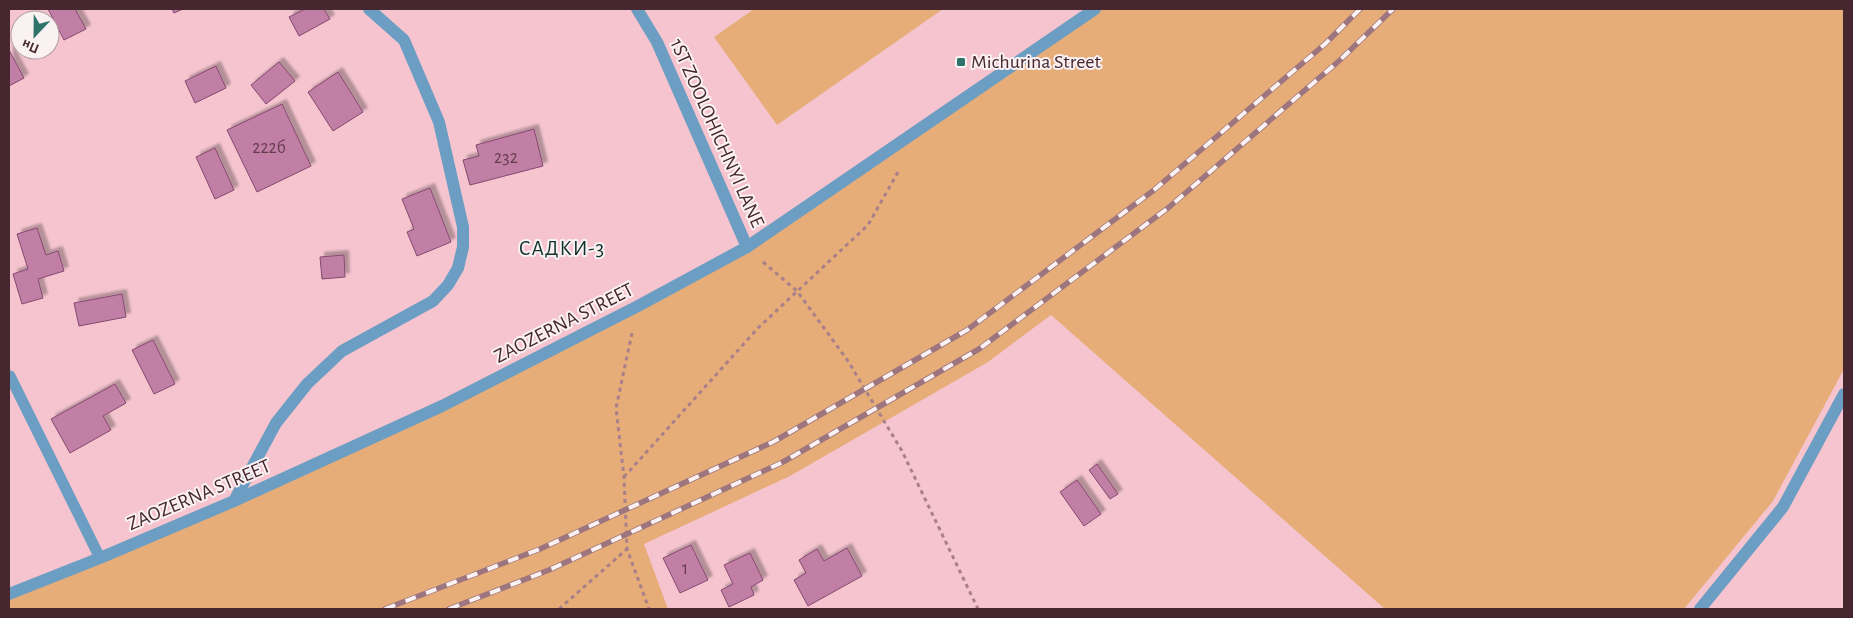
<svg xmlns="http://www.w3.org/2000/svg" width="1853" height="618" viewBox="0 0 1853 618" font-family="'Alegreya Sans',sans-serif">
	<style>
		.green { fill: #e6ad79 }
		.building { fill: #c17fa6; stroke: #85486e; filter: url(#shadow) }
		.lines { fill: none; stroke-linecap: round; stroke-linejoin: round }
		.path { stroke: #a98089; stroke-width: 3; stroke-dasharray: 4 4; stroke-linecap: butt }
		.service { stroke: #6c9dc3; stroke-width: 11 }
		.minor { stroke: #6c9dc3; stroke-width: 12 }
		.tertiary { stroke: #6c9dc3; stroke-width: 12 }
		.rail-casing { stroke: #9d757f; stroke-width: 5.5 }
		.rail { stroke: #faf1f3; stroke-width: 4; stroke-dasharray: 11; stroke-linecap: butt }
		.poi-dot { fill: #2d736a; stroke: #faf1f3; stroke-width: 2 }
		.labels { text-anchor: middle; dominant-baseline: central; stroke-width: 4; stroke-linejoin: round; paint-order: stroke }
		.number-label { font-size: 18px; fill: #653d4d }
		.poi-label { font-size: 20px; fill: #46272f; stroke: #faf1f3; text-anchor: start }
		.street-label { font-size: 20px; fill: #46272f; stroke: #faf1f3 }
		.neighbourhood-label { font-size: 21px; letter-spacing: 1px; fill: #10322d; stroke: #faf1f3 }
	</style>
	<defs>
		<filter id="shadow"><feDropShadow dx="4.5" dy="-4.5" stdDeviation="1" flood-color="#0004"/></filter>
	</defs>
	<rect width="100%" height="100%" fill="#f5c4cf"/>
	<g class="green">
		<path d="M 754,9 L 943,9 L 777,125 L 714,37 Z"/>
		<path d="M 1095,9 L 1844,9 L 1844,369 L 1773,501 L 1684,609 L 1385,609 L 1051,315 L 988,362 L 790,476 L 644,544 L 668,609 L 9,609 L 9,594 L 273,484 L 747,247 Z"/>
	</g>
	<g class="building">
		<path d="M 48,9 L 75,9 L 86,29 L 64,40 Z"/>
		<path d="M 172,9 L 183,9 L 174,13 Z"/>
		<path d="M 305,9 L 324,9 L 330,19 L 299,36 L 289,17 Z"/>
		<path d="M 9,50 L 24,78 L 9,86 Z"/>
		<path d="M 279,62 L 295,81 L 266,104 L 251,85 Z"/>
		<path d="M 216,66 L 226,88 L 195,103 L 185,81 Z"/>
		<path d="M 338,72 L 363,112 L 333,131 L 308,92 Z"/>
		<path d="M 282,104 L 311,166 L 257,192 L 227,130 Z"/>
		<path d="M 534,129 L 543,166 L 470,185 L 463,160 L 479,156 L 476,145 Z"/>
		<path d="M 215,148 L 234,190 L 215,199 L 196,157 Z"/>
		<path d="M 430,188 L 451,242 L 417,256 L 407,232 L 414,229 L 402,199 Z"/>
		<path d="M 37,228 L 46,255 L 58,251 L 64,271 L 38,279 L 43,298 L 22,304 L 13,274 L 28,269 L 17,234 Z"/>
		<path d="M 344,255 L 345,277 L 322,279 L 320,257 Z"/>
		<path d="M 122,294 L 126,317 L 79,326 L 74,303 Z"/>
		<path d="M 153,340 L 175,384 L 154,394 L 132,350 Z"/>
		<path d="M 115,384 L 126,403 L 103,416 L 111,430 L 70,453 L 51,419 Z"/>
		<path d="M 1097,464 L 1118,494 L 1110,499 L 1089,470 Z"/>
		<path d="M 1077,480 L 1101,514 L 1084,526 L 1060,492 Z"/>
		<path d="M 691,545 L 708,580 L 680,593 L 663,558 Z"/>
		<path d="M 847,548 L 862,576 L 808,606 L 794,580 L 806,573 L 799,560 L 817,549 L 824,561 Z"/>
		<path d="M 750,553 L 763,580 L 751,587 L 754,595 L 729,607 L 721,590 L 733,584 L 724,565 Z"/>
	</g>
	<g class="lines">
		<g class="path">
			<path d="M 763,262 L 797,291 L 848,361 L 902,451 L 978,609"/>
			<path d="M 632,333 L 616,408 L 624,477 L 627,549 L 649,609"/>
			<path d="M 624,477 L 759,327 L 868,225 L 898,172"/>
			<path d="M 559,609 L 627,549"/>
		</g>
		<path class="service" d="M 10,376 L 100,558"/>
		<g class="minor">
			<path d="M 637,9 L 657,42 L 747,247"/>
			<path d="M 234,501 L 276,423 L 307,384 L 342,351 L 433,301 L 448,285 L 458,268 L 463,247 L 463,227 L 439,122 L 404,40 L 369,9"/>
			<path d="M 1700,609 L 1783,507 L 1844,394"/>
		</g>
		<path class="tertiary" d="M 9,594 L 100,558 L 234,501 L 442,406 L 638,306 L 747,247 L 1095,9"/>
		<g class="rail-casing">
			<g id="rail">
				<path d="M 385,609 L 540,549 L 773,442 L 967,330 L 1154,190 L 1325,44 L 1360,9"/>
				<path d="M 449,609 L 549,570 L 783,462 L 979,349 L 1168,208 L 1340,60 L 1393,9"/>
			</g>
		</g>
		<use href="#rail" class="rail"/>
	</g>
	<rect class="poi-dot" x="956" y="57" width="10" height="10" rx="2.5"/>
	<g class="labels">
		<g class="number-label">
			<text x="269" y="148">222б</text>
			<text x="506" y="158">232</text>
			<text x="685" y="569">1</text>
		</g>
		<g class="poi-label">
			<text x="971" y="62">Michurina Street</text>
		</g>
		<g class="street-label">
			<text transform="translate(717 133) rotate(66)">1ST ZOOLOHICHNYI LANE</text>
			<text transform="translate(564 323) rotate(-27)">ZAOZERNA STREET</text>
			<text transform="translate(199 495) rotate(-23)">ZAOZERNA STREET</text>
		</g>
		<g class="neighbourhood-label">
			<text x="562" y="248">САДКИ-3</text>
		</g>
	</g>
	<rect width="1853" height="618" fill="none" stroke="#46272f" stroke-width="20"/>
	<g transform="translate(35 35) rotate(202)"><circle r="24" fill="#faf1f3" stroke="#b2a0a5"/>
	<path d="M0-4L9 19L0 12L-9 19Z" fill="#2d736a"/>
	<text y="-8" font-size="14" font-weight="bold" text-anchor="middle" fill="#46272f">Пн</text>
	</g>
</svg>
